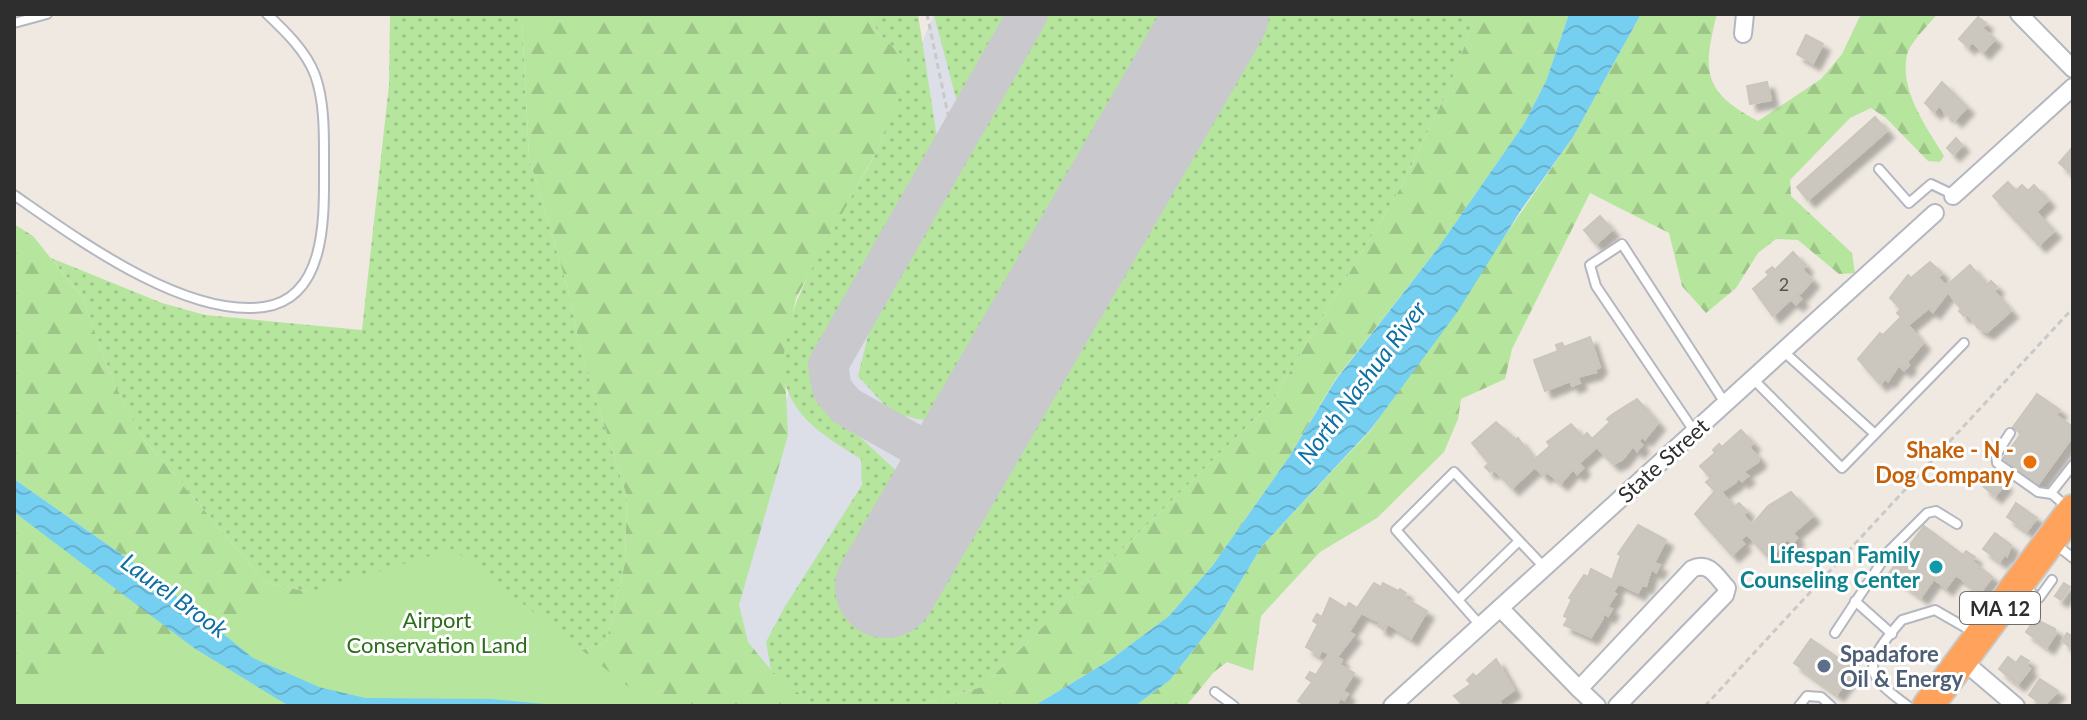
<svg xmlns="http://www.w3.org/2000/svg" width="2087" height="720" viewBox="0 0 2087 720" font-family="Lato,sans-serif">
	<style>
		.airport { fill: #dcdee8 }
		.grass { fill: url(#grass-dots) }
		.forest { fill: url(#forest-firs) }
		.park { fill: #b6e59e }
		.water { fill: url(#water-waves) }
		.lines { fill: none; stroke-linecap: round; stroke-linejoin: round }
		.taxiway { stroke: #c9c8cc; stroke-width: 40 }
		.runway { stroke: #c9c8cc; stroke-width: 102 }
		.building { fill: #cbc7bf; stroke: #cbc5ba; stroke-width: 2; filter: url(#shadow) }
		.lane-casing { stroke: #b4b7c1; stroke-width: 12 }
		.street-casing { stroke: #b4b7c1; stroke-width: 20 }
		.highway-casing { stroke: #c9c9c9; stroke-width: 34 }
		.path { stroke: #c9c9c9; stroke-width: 3; stroke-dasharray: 6 4; stroke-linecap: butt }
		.lane { stroke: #fff; stroke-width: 8 }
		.street { stroke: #fff; stroke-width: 16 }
		.highway { stroke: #ffa35c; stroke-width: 30 }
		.food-dot { fill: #e8710a; stroke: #fff; stroke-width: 3 }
		.culture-dot { fill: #0f9aa8; stroke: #fff; stroke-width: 3 }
		.service-dot { fill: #5c6f8a; stroke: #fff; stroke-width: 3 }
		.labels { text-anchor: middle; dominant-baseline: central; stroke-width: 6; stroke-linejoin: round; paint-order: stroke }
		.number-label { font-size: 18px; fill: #555452 }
		.shield { fill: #fff; stroke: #6d6d6d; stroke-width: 2 }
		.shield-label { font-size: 20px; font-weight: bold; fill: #2e2e2e }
		.food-label { font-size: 22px; font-weight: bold; fill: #c56008; stroke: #fff; text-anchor: end }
		.street-label { font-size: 22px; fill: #2e2e2e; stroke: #fff }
		.culture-label { font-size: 22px; font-weight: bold; fill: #0d838f; stroke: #fff; text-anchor: end }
		.park-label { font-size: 22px; fill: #2c6e1b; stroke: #fff }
		.service-label { font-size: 22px; font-weight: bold; fill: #4e5e75; stroke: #fff; text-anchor: start }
		.water-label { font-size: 24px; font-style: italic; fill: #0d6fa3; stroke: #fff }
	</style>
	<defs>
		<pattern id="grass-dots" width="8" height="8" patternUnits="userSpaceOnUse" patternTransform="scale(2)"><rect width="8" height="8" fill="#b6e59e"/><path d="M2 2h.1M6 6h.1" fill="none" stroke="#9dc588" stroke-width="1.8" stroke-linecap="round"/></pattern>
		<pattern id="forest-firs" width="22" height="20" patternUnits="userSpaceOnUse" patternTransform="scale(2)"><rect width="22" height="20" fill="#b6e59e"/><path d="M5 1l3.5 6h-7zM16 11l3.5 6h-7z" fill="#9dc588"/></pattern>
		<pattern id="water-waves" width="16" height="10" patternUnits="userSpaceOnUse" patternTransform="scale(2)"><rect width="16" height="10" fill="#75cff0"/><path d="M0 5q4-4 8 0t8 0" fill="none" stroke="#66b2ce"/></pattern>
		<filter id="shadow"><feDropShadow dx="7" dy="7" stdDeviation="2" flood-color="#0004"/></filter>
	</defs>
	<rect width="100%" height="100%" fill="#efe9e1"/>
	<path class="airport" d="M 934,14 L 1525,14 L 913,706 L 720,703 L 718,587 L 877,150 Z"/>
	<g class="grass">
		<path d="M 390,14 L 515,14 L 522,23 L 529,157 L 570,296 L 580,349 L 627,497 L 625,563 L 606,643 L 582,650 L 266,583 L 141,436 L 113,381 L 82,297 L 51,258 L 162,303 L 205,315 L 362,330 L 389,85 Z"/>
		<path d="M 869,14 L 918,14 L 938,145 L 818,350 L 813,373 L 827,406 L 908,482 L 856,574 L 916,606 L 1259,14 L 1477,14 L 1446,94 L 1401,187 L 1271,403 L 982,687 L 913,706 L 814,706 L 771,670 L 766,642 L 784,608 L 862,485 L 861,459 C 834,442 802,424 789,394 C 760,327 847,211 876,152 C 890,124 897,90 907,60 L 879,34 Z"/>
		<path d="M 934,14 L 1012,14 L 958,106 L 934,15 Z"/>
		<path d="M 1043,14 L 1178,14 L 941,424 L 892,413 L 858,376 L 871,324 L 929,211 Z"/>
	</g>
	<g class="forest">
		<path d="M 515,14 L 869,14 L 879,34 L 907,60 L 903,88 L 877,150 L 796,298 L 784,353 L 788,435 L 739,605 L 748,642 L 771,670 L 814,706 L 566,706 L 253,658 L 148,573 L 14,479 L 14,224 L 33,236 L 82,297 L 113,381 L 141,436 L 266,583 L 582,650 L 606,643 L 625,563 L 627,497 L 580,349 L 570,296 L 529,157 L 522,23 Z"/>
		<path d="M 1477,14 L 1569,14 L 1546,81 L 1524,124 L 1438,248 L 1335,380 L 1289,457 L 1213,565 L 1169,616 L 1110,660 L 1034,706 L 913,706 L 982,687 L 1271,403 L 1401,187 L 1446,94 Z"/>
		<path d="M 1641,14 L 1717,14 C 1702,72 1703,92 1758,121 L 1821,79 L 1842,54 L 1861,14 L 1937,14 C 1929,25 1910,42 1907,55 C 1899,90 1927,128 1944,156 L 1940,162 L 1928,161 L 1886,118 L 1871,108 L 1850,118 L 1790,180 L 1791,196 L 1852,253 L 1855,273 L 1839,274 L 1798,240 L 1776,239 L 1758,253 L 1736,288 L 1706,313 L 1682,286 L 1669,233 L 1590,193 L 1512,349 L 1505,379 L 1461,399 L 1458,419 L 1444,452 L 1377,518 L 1320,552 L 1261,616 L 1253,671 L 1227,662 L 1214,672 L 1186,706 L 1135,706 L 1170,680 L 1219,617 L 1262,546 L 1371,430 L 1573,137 Z"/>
		<path d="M 14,512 L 196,644 L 14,706 Z"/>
	</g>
	<path class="park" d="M 453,549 L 653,706 L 14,706 L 14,681 Z"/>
	<g class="water">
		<path d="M 1569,14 L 1641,14 L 1573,137 L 1521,210 L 1458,311 L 1371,429 L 1262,546 L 1219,617 L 1170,680 L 1135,706 L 1034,706 L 1110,660 L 1169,616 L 1213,565 L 1289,457 L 1335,381 L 1438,248 L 1524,124 L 1546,81 Z"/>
		<path d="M 14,479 L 148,573 L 253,658 L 319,687 L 365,698 L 491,699 L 566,706 L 289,706 L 194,648 L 14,512 Z"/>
	</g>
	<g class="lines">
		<path class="taxiway" d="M 956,468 L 846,406 L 832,389 L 828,365 L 1028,14"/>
		<path class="runway" d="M 886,587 L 1218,14"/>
	</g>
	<g class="building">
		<path d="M 1978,17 L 1986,23 L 1982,28 L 1995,39 L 1983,52 L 1972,42 L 1968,47 L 1959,39 Z"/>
		<path d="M 1806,35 L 1823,44 L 1813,63 L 1797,54 Z"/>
		<path d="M 1767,82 L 1771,100 L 1750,104 L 1747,86 Z"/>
		<path d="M 1942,82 L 1967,107 L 1955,120 L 1948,113 L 1946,115 L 1940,105 L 1934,112 L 1925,103 Z"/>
		<path d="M 1875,117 L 1887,131 L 1808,200 L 1797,187 Z"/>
		<path d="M 1956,138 L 1962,145 L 1953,154 L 1947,148 Z"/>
		<path d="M 2073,147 L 2073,175 L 2059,163 Z"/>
		<path d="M 2008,182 L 2016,191 L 2022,185 L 2028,191 L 2034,185 L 2048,200 L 2036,212 L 2054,231 L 2039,245 L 1993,196 Z"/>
		<path d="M 1600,216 L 1612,230 L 1596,244 L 1584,230 Z"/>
		<path d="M 1793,252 L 1806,266 L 1802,269 L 1812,280 L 1801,293 L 1796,294 L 1801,299 L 1796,304 L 1791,299 L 1773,316 L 1753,289 L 1769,275 L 1766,272 L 1772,267 L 1775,270 Z"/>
		<path d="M 1930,262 L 1942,273 L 1938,278 L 1946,286 L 1970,265 L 1987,285 L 1991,281 L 1997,287 L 1993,290 L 2011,311 L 1987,332 L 1978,328 L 1967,313 L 1964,316 L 1959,311 L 1961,309 L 1948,292 L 1933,312 L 1929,308 L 1908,325 L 1923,343 L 1907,362 L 1909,365 L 1904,370 L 1899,365 L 1888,381 L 1886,378 L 1880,384 L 1858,359 L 1880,333 L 1883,335 L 1901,317 L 1897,313 L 1901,309 L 1890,298 L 1908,275 L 1911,278 Z"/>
		<path d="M 1590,337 L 1600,367 L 1595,370 L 1596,372 L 1577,377 L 1580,383 L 1572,386 L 1570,381 L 1545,391 L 1534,360 L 1558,351 L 1556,345 L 1562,343 L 1564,347 Z"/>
		<path d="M 2037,394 L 2060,410 L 2056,415 L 2073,427 L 2073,436 L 2036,487 L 2001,461 L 2021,434 L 2013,427 Z"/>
		<path d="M 1637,399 L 1658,423 L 1645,439 L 1643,436 L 1638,441 L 1642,445 L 1637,451 L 1633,446 L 1622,460 L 1613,464 L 1597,447 L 1579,463 L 1583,468 L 1577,474 L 1573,469 L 1561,483 L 1547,472 L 1544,476 L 1535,467 L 1512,488 L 1494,469 L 1490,472 L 1485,467 L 1489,463 L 1472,443 L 1496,422 L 1516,440 L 1518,438 L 1534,460 L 1550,446 L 1547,442 L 1571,424 L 1583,437 L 1587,433 L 1592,439 L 1610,422 L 1607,419 L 1613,414 Z"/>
		<path d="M 1741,430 L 1753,443 L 1749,447 L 1759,458 L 1758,462 L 1743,472 L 1748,476 L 1742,481 L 1737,477 L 1736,482 L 1721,492 L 1734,507 L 1739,503 L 1747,511 L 1743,515 L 1752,525 L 1768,506 L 1791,492 L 1813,516 L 1793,533 L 1797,538 L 1792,543 L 1787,539 L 1774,554 L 1772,551 L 1767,556 L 1747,534 L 1740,540 L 1744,544 L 1732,555 L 1695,514 L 1715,491 L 1706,482 L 1711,478 L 1700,466 L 1715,453 L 1713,450 L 1719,444 L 1722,447 Z"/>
		<path d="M 1993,474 L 2005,484 L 1995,496 L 1983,486 Z"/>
		<path d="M 2016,503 L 2037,518 L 2027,531 L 2007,517 Z"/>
		<path d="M 1638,525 L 1666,540 L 1654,563 L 1660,565 L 1656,572 L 1651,569 L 1646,586 L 1642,585 L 1638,593 L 1618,583 L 1613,593 L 1616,594 L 1607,607 L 1612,609 L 1608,616 L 1602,613 L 1603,618 L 1591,637 L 1564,625 L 1568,618 L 1564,616 L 1572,599 L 1569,598 L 1584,575 L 1588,577 L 1591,569 L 1612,580 L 1621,555 L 1618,554 Z"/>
		<path d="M 1924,526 L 1963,555 L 1966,551 L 1975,557 L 1972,561 L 1992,577 L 1980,593 L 1956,575 L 1946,588 L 1934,579 L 1921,597 L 1889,573 Z"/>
		<path d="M 1995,533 L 2011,545 L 2007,556 L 2005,554 L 2000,561 L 1983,549 Z"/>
		<path d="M 1374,583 L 1381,587 L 1383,583 L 1398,591 L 1400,589 L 1406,593 L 1403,597 L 1427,611 L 1411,638 L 1388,624 L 1384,630 L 1378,626 L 1380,622 L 1361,613 L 1349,632 L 1354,635 L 1337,657 L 1342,660 L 1340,665 L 1354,673 L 1343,691 L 1348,694 L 1344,700 L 1340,698 L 1336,706 L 1306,706 L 1298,701 L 1312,682 L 1306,678 L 1310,672 L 1316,675 L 1329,654 L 1322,650 L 1319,655 L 1306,647 L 1318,624 L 1313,621 L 1317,614 L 1322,617 L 1330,598 L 1346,608 L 1349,603 L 1357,608 Z"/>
		<path d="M 2064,583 L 2070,587 L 2061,600 L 2055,596 Z"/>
		<path d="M 2035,619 L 2055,629 L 2056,633 L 2047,647 L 2026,632 Z"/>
		<path d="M 2067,633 L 2073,637 L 2070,647 L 2062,641 Z"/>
		<path d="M 1811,639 L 1855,670 L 1837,694 L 1794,663 Z"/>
		<path d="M 2021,656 L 2029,661 L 2025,665 L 2030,669 L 2018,684 L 1999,669 L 2008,657 L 2016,663 Z"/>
		<path d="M 1496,659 L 1514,690 L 1499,701 L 1502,706 L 1464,706 L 1454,696 L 1471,684 L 1467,680 L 1473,674 L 1476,677 Z"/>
		<path d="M 2040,679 L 2058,691 L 2044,706 L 2029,695 Z"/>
	</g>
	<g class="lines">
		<g class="lane-casing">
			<g id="lane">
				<path d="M 14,23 L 47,14"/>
				<path d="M 1879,169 L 1909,203 L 1931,184 L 1954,195"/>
				<path d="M 14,195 C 76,238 184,318 264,307 C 328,298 324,213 324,165 C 324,137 325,102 315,75 C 306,51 285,31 267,14"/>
				<path d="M 1783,351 L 1875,434"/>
				<path d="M 1753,379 L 1842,468 L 1964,343"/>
				<path d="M 1694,431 L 1596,286 L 1590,265 L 1622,244 L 1725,403"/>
				<path d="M 2010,433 L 1996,455 L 1997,463 L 2038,492 L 2052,494"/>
				<path d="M 2069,509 L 2051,493 L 2073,465"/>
				<path d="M 2054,543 L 2073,558"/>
				<path d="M 2023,587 L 2039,598 L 2052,580"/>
				<path d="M 1458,600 L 1519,541"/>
				<path d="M 1855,601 L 1892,634"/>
				<path d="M 1480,625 L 1396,530 L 1454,472 L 1544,567"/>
				<path d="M 1835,633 L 1889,551 L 1927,513 L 1936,511 L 1957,524"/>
				<path d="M 1215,692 L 1234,706"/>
				<path d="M 1799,706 L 1807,696 L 1821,697 L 1831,706"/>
				<path d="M 1908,706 C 1862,673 1863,665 1902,620 L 1935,610 L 1975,633"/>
			</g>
		</g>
		<g class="street-casing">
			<g id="street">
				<path d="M 2019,14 L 2073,69"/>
				<path d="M 1743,34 L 1745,14"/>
				<path d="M 1953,196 L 2073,87"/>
				<path d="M 1500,608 L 1579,689 L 1692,569 C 1709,561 1716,576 1727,588 L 1725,595 L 1617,706"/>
				<path d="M 1962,660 L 2016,706"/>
				<path d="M 1579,689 L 1597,706"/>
				<path d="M 1392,706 L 1935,213"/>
			</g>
		</g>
		<g class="highway-casing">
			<path id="highway" d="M 1928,706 L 2073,510"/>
		</g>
		<g class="path">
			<path d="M 927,14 L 954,143"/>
			<path d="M 1705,706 L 2073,308"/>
		</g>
		<use href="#lane" class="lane"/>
		<use href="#street" class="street"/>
		<use href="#highway" class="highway"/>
	</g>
	<circle class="food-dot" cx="2030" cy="462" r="8"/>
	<circle class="culture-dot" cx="1936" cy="567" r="8"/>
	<circle class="service-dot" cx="1824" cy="666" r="8"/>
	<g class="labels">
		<g class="number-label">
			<text x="1784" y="284">2</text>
		</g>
		<rect class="shield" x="1960" y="592" width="80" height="32" rx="6"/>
		<g class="shield-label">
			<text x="2000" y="608">MA 12</text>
		</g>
		<g class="food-label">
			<text x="2014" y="449">Shake - N -<tspan x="2014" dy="25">Dog Company</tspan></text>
		</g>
		<g class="street-label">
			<text transform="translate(1663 460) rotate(-42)">State Street</text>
		</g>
		<g class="culture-label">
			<text x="1920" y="554">Lifespan Family<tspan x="1920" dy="25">Counseling Center</tspan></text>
		</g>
		<g class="park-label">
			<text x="437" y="619">Airport<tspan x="437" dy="25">Conservation Land</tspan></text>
		</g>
		<g class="service-label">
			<text x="1840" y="653">Spadafore<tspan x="1840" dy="25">Oil &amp; Energy</tspan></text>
		</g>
		<g class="water-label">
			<text transform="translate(1361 382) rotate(-53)">North Nashua River</text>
			<text transform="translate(175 595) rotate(36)">Laurel Brook</text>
		</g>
	</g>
	<rect width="2087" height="720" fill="none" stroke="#2e2e2e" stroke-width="32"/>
</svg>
